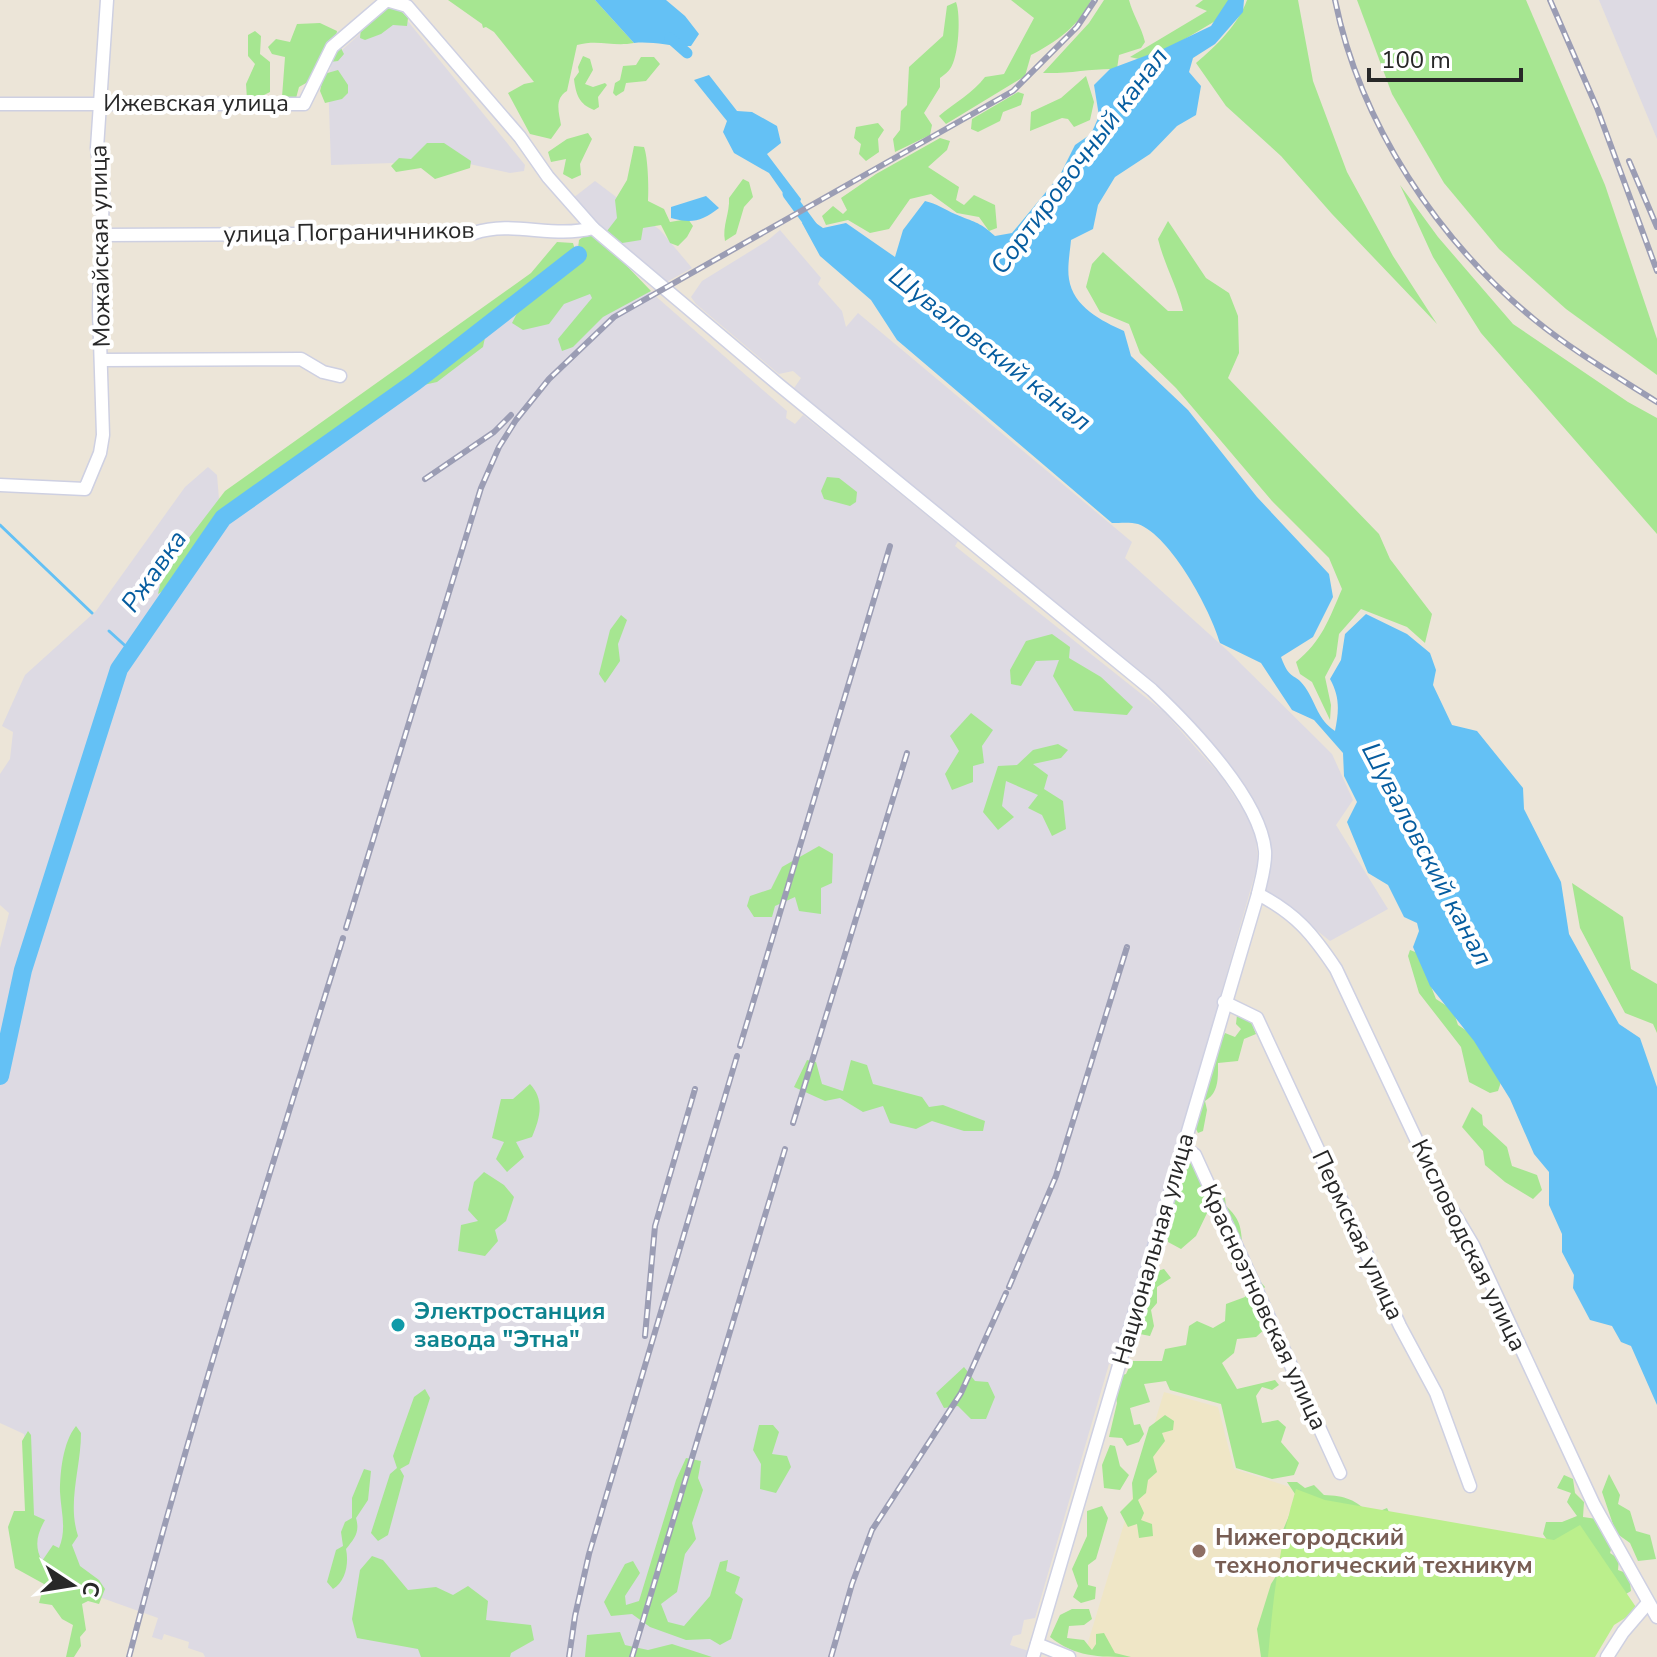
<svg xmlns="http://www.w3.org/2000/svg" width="1657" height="1657" viewBox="0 0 1657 1657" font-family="'Nunito Sans',sans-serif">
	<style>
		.industrial { fill: #dddae3 }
		.education { fill: #efe6c6 }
		.green { fill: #a6e691 }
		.pitch { fill: #bbef8c }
		.water { fill: #64c1f5 }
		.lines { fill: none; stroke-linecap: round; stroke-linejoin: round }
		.stream { stroke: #64c1f5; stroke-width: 3 }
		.canal { stroke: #64c1f5; stroke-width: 11 }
		.river { stroke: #64c1f5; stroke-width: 18 }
		.street-casing { stroke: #ced0e2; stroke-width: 15 }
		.street { stroke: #fff; stroke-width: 12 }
		.rail-casing { stroke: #9b9db4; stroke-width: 6 }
		.rail { stroke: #fff; stroke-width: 3; stroke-dasharray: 9; stroke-linecap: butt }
		.culture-dot { fill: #0f9aa8; stroke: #fff; stroke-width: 3 }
		.education-dot { fill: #8d6e63; stroke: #fff; stroke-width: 3 }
		.labels { text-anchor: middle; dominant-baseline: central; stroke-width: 8; stroke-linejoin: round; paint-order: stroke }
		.street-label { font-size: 24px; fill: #282828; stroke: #fff }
		.culture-label { font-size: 24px; font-weight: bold; fill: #0d838f; stroke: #fff; text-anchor: start }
		.education-label { font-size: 24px; font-weight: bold; fill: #785e54; stroke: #fff; text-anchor: start }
		.water-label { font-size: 26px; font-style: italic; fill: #055c9f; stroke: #fff }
	</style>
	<rect width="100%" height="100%" fill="#ece5d8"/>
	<g class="industrial">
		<path d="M 1599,0 L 1657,0 L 1657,139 Z"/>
		<path d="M 397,8 L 525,165 L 524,171 L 510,173 L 456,161 L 331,165 L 328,78 L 333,58 L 387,10 Z"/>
		<path d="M 595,181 L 660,230 L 692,268 L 663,284 L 594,224 L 573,198 Z"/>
		<path d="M 780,230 L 821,278 L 818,284 L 842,311 L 846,327 L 858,313 L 1132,542 L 1125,558 L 1228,651 L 1332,754 L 1353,800 L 1336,825 L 1388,909 L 1330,941 L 1265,889 L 1265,834 L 1180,712 L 792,391 L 801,378 L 793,371 L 779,374 L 774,370 L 696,304 L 691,297 L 702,281 L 767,241 Z"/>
		<path d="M 588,237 L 787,411 L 786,418 L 795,424 L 803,415 L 958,541 L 955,546 L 1164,712 L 1220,775 L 1246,814 L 1255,832 L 1258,863 L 1116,1365 L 1109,1364 L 1035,1618 L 1024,1620 L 1021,1634 L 1013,1636 L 1010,1645 L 1029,1651 L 1028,1657 L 205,1657 L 203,1653 L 188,1648 L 189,1642 L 164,1634 L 162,1640 L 152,1637 L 158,1618 L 35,1574 L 24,1434 L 0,1423 L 0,948 L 9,913 L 0,905 L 0,774 L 10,759 L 13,732 L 2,726 L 25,675 L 96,611 L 185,487 L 208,467 L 217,475 L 219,499 Z"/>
	</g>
	<path class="education" d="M 1164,1392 L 1218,1407 L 1234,1469 L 1296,1489 L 1288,1517 L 1275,1585 L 1268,1657 L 1104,1657 L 1086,1649 Z"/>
	<g class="green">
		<path d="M 448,0 L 595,0 L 634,43 C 612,47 599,39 577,45 L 567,91 C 554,99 559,112 561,125 L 551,139 L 530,134 L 508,93 L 524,84 L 534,82 L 494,32 L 486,27 L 483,28 L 482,24 Z"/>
		<path d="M 1011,0 L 1091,0 C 1080,25 1055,43 1031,55 L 1025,76 L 946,124 L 939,116 C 954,103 973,93 985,77 L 1004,74 L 1034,18 Z"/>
		<path d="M 1104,0 L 1129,0 C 1133,15 1141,26 1145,42 L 1141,48 L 1119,55 L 1117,69 C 1092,68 1069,74 1043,73 L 1089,23 Z"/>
		<path d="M 1203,0 L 1235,0 L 1227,14 L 1148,61 L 1130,57 L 1207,11 L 1195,6 Z"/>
		<path d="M 1247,0 L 1298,0 L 1313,81 L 1347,172 L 1393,256 L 1437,324 L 1332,214 L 1281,156 L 1226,106 L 1196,63 C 1216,46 1238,25 1247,0 Z"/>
		<path d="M 1357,0 L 1526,0 L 1605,185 L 1657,339 L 1657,375 L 1566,309 L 1499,249 L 1444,183 L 1392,94 Z"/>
		<path d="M 956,2 C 961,15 959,57 950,69 C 948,72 944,75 940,78 L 940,87 L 924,113 L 932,125 L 930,135 L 895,152 L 893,139 L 900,130 L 901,111 L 907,105 L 909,67 L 943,36 L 947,6 Z"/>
		<path d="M 396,6 L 408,18 L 407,26 L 393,25 L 381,34 L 365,40 L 360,38 L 361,28 L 386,7 Z"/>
		<path d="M 320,23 L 337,31 L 335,42 L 341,48 L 344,54 L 338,61 L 322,63 L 315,78 L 299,87 L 295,102 L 282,97 L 285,57 L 272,54 L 268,47 L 276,39 L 290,42 L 297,24 Z"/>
		<path d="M 255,31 L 261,36 L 260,54 L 270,62 L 270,92 L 264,95 L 261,102 L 247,99 L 246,84 L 255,64 L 248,56 L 248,35 Z"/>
		<path d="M 583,56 L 590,59 L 593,70 L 585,84 L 593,87 L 605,83 L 607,85 L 598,97 L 599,107 L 594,110 C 579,104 576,95 574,79 L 579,72 L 578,67 Z"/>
		<path d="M 641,57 L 654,57 L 660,64 L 646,81 L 626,83 L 624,91 L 616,96 L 613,93 L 615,83 L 620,80 L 623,66 L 636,65 Z"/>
		<path d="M 338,70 L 348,85 L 348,93 L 342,99 L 325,103 L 320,91 L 324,74 Z"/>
		<path d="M 1086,76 L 1094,102 L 1090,120 L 1074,127 L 1068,119 L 1062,118 L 1030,131 L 1031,112 L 1061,98 Z"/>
		<path d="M 1018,92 L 1024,94 L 1021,105 L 1003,112 L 1000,121 L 978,132 L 971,129 L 972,119 Z"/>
		<path d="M 878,123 L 884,130 L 878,139 L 879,152 L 866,161 L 859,154 L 861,144 L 854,138 L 856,127 Z"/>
		<path d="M 588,133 L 592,139 L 580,164 L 581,175 L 572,179 L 563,174 L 566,159 L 551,162 L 548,152 L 567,139 Z"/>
		<path d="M 940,138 L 950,141 L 947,150 L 928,167 L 959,187 L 956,200 L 964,205 L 974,195 L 995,205 L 997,228 L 989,231 L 979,217 L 957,213 L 931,194 L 910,199 L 889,229 L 870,233 L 848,220 L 826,225 L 822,216 L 833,206 L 843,214 L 847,210 L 841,198 L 876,174 Z"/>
		<path d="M 427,143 L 444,143 L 471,161 L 470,168 L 435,179 L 421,168 L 396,172 L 391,166 L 399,158 L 411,159 Z"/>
		<path d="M 634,146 L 644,147 C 648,157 649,190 648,201 L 664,209 L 670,222 L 688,219 L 693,226 L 687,237 L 678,246 L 670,243 L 661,225 L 643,228 L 641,240 L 616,244 L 607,231 L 617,218 L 615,200 L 627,180 Z"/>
		<path d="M 743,179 L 749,182 L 753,197 L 744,207 L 736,234 L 725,241 C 722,226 730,213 729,198 Z"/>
		<path d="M 1400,185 L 1438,237 L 1513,324 L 1628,402 L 1657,418 L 1657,534 L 1481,333 L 1433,257 Z"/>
		<path d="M 1168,221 L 1206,278 L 1229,293 L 1238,316 L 1239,353 L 1228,378 L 1379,534 L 1390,559 L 1432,614 L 1425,643 L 1407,627 L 1361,609 L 1339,634 L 1336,656 L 1325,677 L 1331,705 L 1330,720 L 1312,682 L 1300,674 L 1296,662 C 1322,641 1329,619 1342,589 L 1329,558 L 1272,501 L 1176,388 L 1140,353 L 1129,324 L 1100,312 L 1086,287 L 1092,264 L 1103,252 L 1168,311 L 1183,311 C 1177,286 1164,264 1158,239 Z"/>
		<path d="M 587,234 L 597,235 L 651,291 L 603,317 L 573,347 L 562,351 L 558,339 L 592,298 L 590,294 L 564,304 L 549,324 L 523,330 L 512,323 L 519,309 L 576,266 L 579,240 Z"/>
		<path d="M 557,242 L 573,243 L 576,253 L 572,266 L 487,328 L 483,347 L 437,382 L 406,389 L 290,471 L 222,512 L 175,584 L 158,594 L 163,572 L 225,491 L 531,273 Z"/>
		<path d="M 827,477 L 839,478 L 857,492 L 856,502 L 850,506 L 824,499 L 821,491 Z"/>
		<path d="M 621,615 L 627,620 L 618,644 L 620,661 L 605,683 L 599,674 L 610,630 Z"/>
		<path d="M 1052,634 L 1070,647 L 1069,658 L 1101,677 L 1133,707 L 1127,715 L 1074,711 L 1053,676 L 1059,660 L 1036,661 L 1021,686 L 1011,684 L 1010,670 L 1026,641 Z"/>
		<path d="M 971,713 L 993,730 L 982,746 L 984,763 L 973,766 L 973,782 L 952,790 L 945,774 L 959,751 L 950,736 Z"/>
		<path d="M 1058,744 L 1068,750 L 1061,758 L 1033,764 L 1048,775 L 1044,789 L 1063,801 L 1066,829 L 1052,836 L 1042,815 L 1028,808 L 1038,795 L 1006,781 L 1002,806 L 1014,817 L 998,830 L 983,812 L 998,766 L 1017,765 L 1033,750 Z"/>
		<path d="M 819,846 L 833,854 L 832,883 L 821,888 L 821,914 L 799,911 L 795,897 L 775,906 L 772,917 L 754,917 L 747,906 L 750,896 L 771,889 L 782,867 Z"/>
		<path d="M 1572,883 L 1623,917 L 1631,969 L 1657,984 L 1657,1033 L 1653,1024 L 1625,1013 L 1580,928 Z"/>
		<path d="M 1410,950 L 1418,953 L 1436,999 L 1453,1010 L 1458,1025 L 1473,1035 L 1501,1082 L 1498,1091 L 1490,1093 L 1469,1082 L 1461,1047 L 1419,993 L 1408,956 Z"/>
		<path d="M 1237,1015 L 1250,1019 L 1256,1034 L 1244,1039 L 1238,1061 L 1218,1063 C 1218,1078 1219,1093 1205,1101 L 1207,1110 L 1203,1131 L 1198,1133 L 1194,1125 L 1211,1064 L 1225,1033 L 1235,1037 L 1241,1029 L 1236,1024 Z"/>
		<path d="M 807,1060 L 816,1062 L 822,1084 L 843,1091 L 851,1060 L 867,1065 L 873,1084 L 922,1097 L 929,1107 L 943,1105 L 985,1121 L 983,1131 L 964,1131 L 932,1121 L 916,1129 L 890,1123 L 883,1106 L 863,1112 L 840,1098 L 825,1101 L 794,1087 Z"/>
		<path d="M 530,1084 C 545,1100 540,1118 532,1137 L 516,1142 L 524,1157 L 507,1172 L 496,1159 L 504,1142 L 492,1138 L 501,1099 L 513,1099 Z"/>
		<path d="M 1472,1107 L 1482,1115 L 1483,1125 L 1507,1147 L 1512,1166 L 1537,1175 L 1542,1190 L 1533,1199 L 1505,1182 L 1485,1165 L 1483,1151 L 1462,1127 Z"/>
		<path d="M 1190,1163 L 1210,1178 L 1214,1188 L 1224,1190 L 1226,1206 C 1247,1225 1238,1236 1246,1260 L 1239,1269 L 1232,1265 L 1223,1226 L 1208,1211 L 1196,1236 L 1181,1249 L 1168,1242 L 1165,1223 L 1173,1212 C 1171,1200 1171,1189 1181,1181 L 1184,1165 Z"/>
		<path d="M 484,1172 L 504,1185 L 514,1197 L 506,1221 L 495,1230 L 498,1241 L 485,1256 L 458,1251 L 461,1225 L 478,1221 L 468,1210 L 474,1182 Z"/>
		<path d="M 1164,1269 L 1171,1278 L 1157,1287 L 1157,1303 L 1151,1310 L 1154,1326 L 1150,1336 L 1140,1334 L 1140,1316 L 1146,1313 L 1144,1295 L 1152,1289 L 1154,1272 Z"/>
		<path d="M 1259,1280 L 1265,1287 L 1254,1302 L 1271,1313 L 1274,1321 L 1256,1337 L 1237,1339 L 1234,1353 L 1222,1363 L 1237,1389 L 1275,1380 L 1279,1385 L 1272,1390 L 1262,1387 L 1256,1396 L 1262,1423 L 1278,1420 L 1286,1427 L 1281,1442 L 1299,1463 L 1294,1475 L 1272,1479 L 1236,1468 L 1221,1404 L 1170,1390 L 1166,1381 L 1144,1384 L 1150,1402 L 1130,1408 L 1134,1425 L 1140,1424 L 1144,1434 L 1139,1442 L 1127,1446 L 1122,1438 L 1109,1437 L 1117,1403 L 1115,1393 L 1119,1376 L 1126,1374 L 1132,1361 L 1162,1361 L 1165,1349 L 1186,1345 L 1189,1326 L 1197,1321 L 1213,1328 L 1225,1321 L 1226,1304 L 1245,1297 L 1249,1287 Z"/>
		<path d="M 964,1367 L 975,1381 L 988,1382 L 995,1397 L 986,1419 L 971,1419 L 958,1406 L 944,1408 L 936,1393 Z"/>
		<path d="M 425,1389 L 430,1398 L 409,1464 L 400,1469 L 404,1476 L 388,1535 L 378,1541 L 371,1533 L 390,1474 L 397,1468 L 393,1456 L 414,1397 Z"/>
		<path d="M 1165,1415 L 1174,1421 L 1173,1430 L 1162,1433 L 1165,1441 L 1153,1457 L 1157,1472 L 1148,1480 L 1146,1493 L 1138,1500 L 1144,1513 L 1141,1520 L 1152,1524 L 1153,1536 L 1139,1538 L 1137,1524 L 1128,1527 L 1120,1512 L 1133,1499 L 1132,1483 L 1149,1427 Z"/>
		<path d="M 759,1425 L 773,1425 L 779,1432 L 772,1454 L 787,1456 L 791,1467 L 776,1493 L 760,1489 L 761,1464 L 753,1450 Z"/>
		<path d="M 76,1426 L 81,1433 C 81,1468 67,1502 78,1536 L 72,1545 L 80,1566 L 99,1580 L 105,1589 L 99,1604 L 88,1601 L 82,1604 L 86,1630 L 80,1637 L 81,1646 L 74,1657 L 66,1657 L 73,1625 L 62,1619 L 52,1605 L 39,1603 L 44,1584 L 15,1568 L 8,1527 L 14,1511 L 25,1511 L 22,1441 L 28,1431 L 31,1435 L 34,1515 L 45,1520 C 37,1534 34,1546 42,1561 L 53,1545 L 59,1548 C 67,1529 61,1512 60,1492 C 60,1472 63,1442 76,1426 Z"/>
		<path d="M 1110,1445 L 1115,1446 L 1120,1466 L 1129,1475 L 1120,1490 L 1104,1488 L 1102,1465 Z"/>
		<path d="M 686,1458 L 701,1461 L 698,1478 L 703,1490 L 692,1523 L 696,1539 L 685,1554 L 677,1592 L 661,1604 L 668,1622 L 684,1626 L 710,1596 L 720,1562 L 728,1560 L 726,1571 L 740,1577 L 735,1593 L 743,1599 L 731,1639 L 720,1645 L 710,1639 L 686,1640 L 650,1627 L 632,1614 L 611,1616 L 604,1602 L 625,1564 L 633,1561 L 640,1573 L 625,1596 L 626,1605 L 639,1601 L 676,1480 Z"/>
		<path d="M 364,1469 L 371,1471 L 368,1500 L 356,1518 C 360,1532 355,1538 346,1549 C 349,1563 346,1581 333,1589 L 327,1582 L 336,1550 L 343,1546 L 341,1532 L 345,1522 L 352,1518 L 352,1498 Z"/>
		<path d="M 1609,1474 L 1620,1495 L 1618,1504 L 1630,1511 L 1636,1531 L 1650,1535 L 1656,1559 L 1638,1561 L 1630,1543 L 1616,1533 L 1602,1492 Z"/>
		<path d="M 1564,1475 L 1573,1479 L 1575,1493 L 1584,1502 L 1583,1517 L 1597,1519 L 1612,1546 L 1610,1553 L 1619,1559 L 1618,1570 L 1629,1574 L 1631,1591 L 1621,1597 L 1552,1547 L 1543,1534 L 1546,1522 L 1562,1522 L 1577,1516 L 1567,1502 L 1571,1493 L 1557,1488 Z"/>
		<path d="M 1287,1482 L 1297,1482 L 1305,1488 L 1314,1485 L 1324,1495 C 1345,1496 1356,1499 1370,1515 L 1387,1508 L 1393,1520 L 1292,1657 L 1261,1657 L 1257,1629 L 1271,1584 L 1281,1568 L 1283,1530 L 1297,1497 Z"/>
		<path d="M 1102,1506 L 1108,1518 L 1096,1559 L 1088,1565 L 1088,1585 L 1096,1587 L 1095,1599 L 1081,1603 L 1073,1597 L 1078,1586 L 1072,1569 L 1087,1536 L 1087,1511 Z"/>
		<path d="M 372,1556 L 383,1560 L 408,1590 L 436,1587 L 453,1595 L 468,1586 L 488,1601 L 486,1620 L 531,1625 L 534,1640 L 511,1653 L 510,1657 L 421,1657 L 418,1649 L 357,1638 L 352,1619 L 360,1570 Z"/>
		<path d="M 1072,1609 L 1089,1609 L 1092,1619 L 1084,1625 L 1069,1626 L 1067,1638 L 1084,1640 L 1092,1650 L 1096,1644 L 1096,1634 L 1104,1633 L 1115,1653 L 1131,1657 C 1098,1657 1075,1657 1050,1637 L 1060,1615 Z"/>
		<path d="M 620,1632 L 625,1645 L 648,1650 L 672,1644 L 712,1657 L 585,1657 L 587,1635 Z"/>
	</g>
	<path class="pitch" d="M 1296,1489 L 1325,1500 L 1554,1540 L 1580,1525 L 1638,1610 L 1614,1625 L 1595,1657 L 1268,1657 C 1273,1600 1279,1544 1296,1489 Z"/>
	<g class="water">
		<path d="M 595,0 L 666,0 L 685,16 L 699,34 L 691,46 C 671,47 654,41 634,43 Z"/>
		<path d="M 1228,0 L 1244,0 L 1243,12 L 1215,44 L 1193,58 L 1189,72 L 1201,86 L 1196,115 L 1177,126 L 1150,154 L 1115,177 L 1098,205 L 1093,229 L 1071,240 C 1070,252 1067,267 1069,279 C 1073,307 1102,321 1124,331 L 1131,356 L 1188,410 L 1257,497 L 1329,574 L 1333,597 L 1313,637 L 1281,657 C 1290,682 1295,672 1305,687 C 1316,703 1318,720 1335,731 C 1339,711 1340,697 1330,679 L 1341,660 L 1345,634 L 1366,614 L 1407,634 L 1430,653 L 1436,670 L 1433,685 L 1452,725 L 1477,731 L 1523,788 L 1524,809 L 1561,882 L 1569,934 L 1619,1024 L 1640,1038 L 1657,1087 L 1657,1405 L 1631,1346 L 1621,1342 L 1612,1326 L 1590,1320 L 1573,1288 L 1574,1275 L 1562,1252 L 1562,1234 L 1549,1205 L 1549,1172 L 1534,1154 L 1510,1099 L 1474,1041 L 1430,986 L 1413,947 L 1419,931 L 1417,923 L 1404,917 L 1388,885 L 1368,873 L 1347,822 L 1357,802 L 1344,776 L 1343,753 L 1314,720 L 1292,710 L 1261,663 L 1220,643 C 1211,611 1171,536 1138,524 C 1131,522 1120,523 1112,523 L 897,340 L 871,300 L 820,256 L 802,223 L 807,217 L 823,228 L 846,223 L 895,257 L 903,230 L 925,201 C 937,204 944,209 955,214 C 975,223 977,220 995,236 L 1012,233 L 1060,175 L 1075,145 L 1091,134 L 1099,116 L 1094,85 L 1110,69 L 1161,50 L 1211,26 Z"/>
		<path d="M 709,75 L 737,111 L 752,112 L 777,126 L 781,143 L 767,154 L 801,199 L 799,206 L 790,203 L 769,173 L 734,153 L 723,132 L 727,121 L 694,80 Z"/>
		<path d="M 706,196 L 719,208 C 702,221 692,224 671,218 L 671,207 Z"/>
	</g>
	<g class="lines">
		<g class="stream">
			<path d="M 0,525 L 92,613"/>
			<path d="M 109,631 L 131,651"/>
		</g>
		<g class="canal">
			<path d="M 670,38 L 687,53"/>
			<path d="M 788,194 L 813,228"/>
		</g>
		<path class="river" d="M 0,1076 L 23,970 L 119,669 L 223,518 L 415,382 L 578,255"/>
		<g class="street-casing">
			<g id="street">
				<path d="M 386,0 L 407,6 L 520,137 L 548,177 L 593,228 L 779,385 L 1152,690 C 1190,726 1260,798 1265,851 C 1266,865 1261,880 1258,894 L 1033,1657"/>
				<path d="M 0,104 L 304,104 L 332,47 L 387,0"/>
				<path d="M 103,235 L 474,233 C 514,220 552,239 593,228"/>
				<path d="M 101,360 L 301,359 L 323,372 L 340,376"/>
				<path d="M 0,485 L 85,489 L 100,453 L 103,435 L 99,309 L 103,192 L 97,148 L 107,0"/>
				<path d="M 1258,894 C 1296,914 1312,933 1336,969 L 1439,1188 L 1473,1245 L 1594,1505 L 1657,1617"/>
				<path d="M 1224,1002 L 1257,1018 L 1400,1326 L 1436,1393 L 1470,1486"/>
				<path d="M 1183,1146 L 1195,1155 L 1340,1473"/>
				<path d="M 1037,1644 L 1069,1657"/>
				<path d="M 1607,1657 L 1623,1632 L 1647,1604"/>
			</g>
		</g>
		<use href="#street" class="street"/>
		<g class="rail-casing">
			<g id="rail">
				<path d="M 1335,0 C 1360,124 1438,241 1535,320 C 1573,351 1616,376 1657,402"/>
				<path d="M 1550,0 L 1597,108 L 1657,271"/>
				<path d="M 1629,161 L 1657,227"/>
				<path d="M 425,479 L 494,432 L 511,415"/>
				<path d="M 346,928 L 481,488 L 499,447 L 516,420 L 549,379 L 614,317 L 1013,91 L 1077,27 L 1095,0"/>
				<path d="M 740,1046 L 890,546"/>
				<path d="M 793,1123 L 907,753"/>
				<path d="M 1009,1287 L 1056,1176 L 1127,947"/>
				<path d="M 645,1336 L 655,1226 L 695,1089"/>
				<path d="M 129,1657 C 192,1415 269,1177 343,938"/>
				<path d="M 569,1657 L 575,1616 L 589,1554 L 737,1056"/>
				<path d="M 632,1657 L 785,1149"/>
				<path d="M 831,1657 L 852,1584 L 872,1530 L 961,1393 L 1006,1293"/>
			</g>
		</g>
		<use href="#rail" class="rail"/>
	</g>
	<circle class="culture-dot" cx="398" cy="1325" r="8"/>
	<circle class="education-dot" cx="1199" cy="1551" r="8"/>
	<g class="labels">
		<g class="street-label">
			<text x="196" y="103">Ижевская улица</text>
			<text transform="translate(349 232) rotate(-1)">улица Пограничников</text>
			<text transform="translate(100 246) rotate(-91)">Можайская улица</text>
			<text transform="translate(1358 1235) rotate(65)">Пермская улица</text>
			<text transform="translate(1469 1245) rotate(64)">Кисловодская улица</text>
			<text transform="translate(1153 1249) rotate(-74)">Национальная улица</text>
			<text transform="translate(1264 1307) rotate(65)">Красноэтновская улица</text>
		</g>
		<g class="culture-label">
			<text x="414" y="1311">Электростанция<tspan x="414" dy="28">завода "Этна"</tspan></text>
		</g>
		<g class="education-label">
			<text x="1215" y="1537">Нижегородский<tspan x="1215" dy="28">технологический техникум</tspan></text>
		</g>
		<g class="water-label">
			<text transform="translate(1079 161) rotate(-53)">Сортировочный канал</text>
			<text transform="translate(990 349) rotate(38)">Шуваловский канал</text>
			<text transform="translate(154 571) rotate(-55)">Ржавка</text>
			<text transform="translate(1427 854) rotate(62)">Шуваловский канал</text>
		</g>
	</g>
	<g transform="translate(72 1585) rotate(102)" stroke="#ffffff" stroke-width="6" paint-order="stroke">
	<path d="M0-6L14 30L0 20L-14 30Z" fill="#282828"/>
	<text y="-12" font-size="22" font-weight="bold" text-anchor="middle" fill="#282828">С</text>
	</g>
	<path d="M1369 68v12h152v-12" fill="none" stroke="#282828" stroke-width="4"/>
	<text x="1381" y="68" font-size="24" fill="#282828" stroke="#ffffff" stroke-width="6" paint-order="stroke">100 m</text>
</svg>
